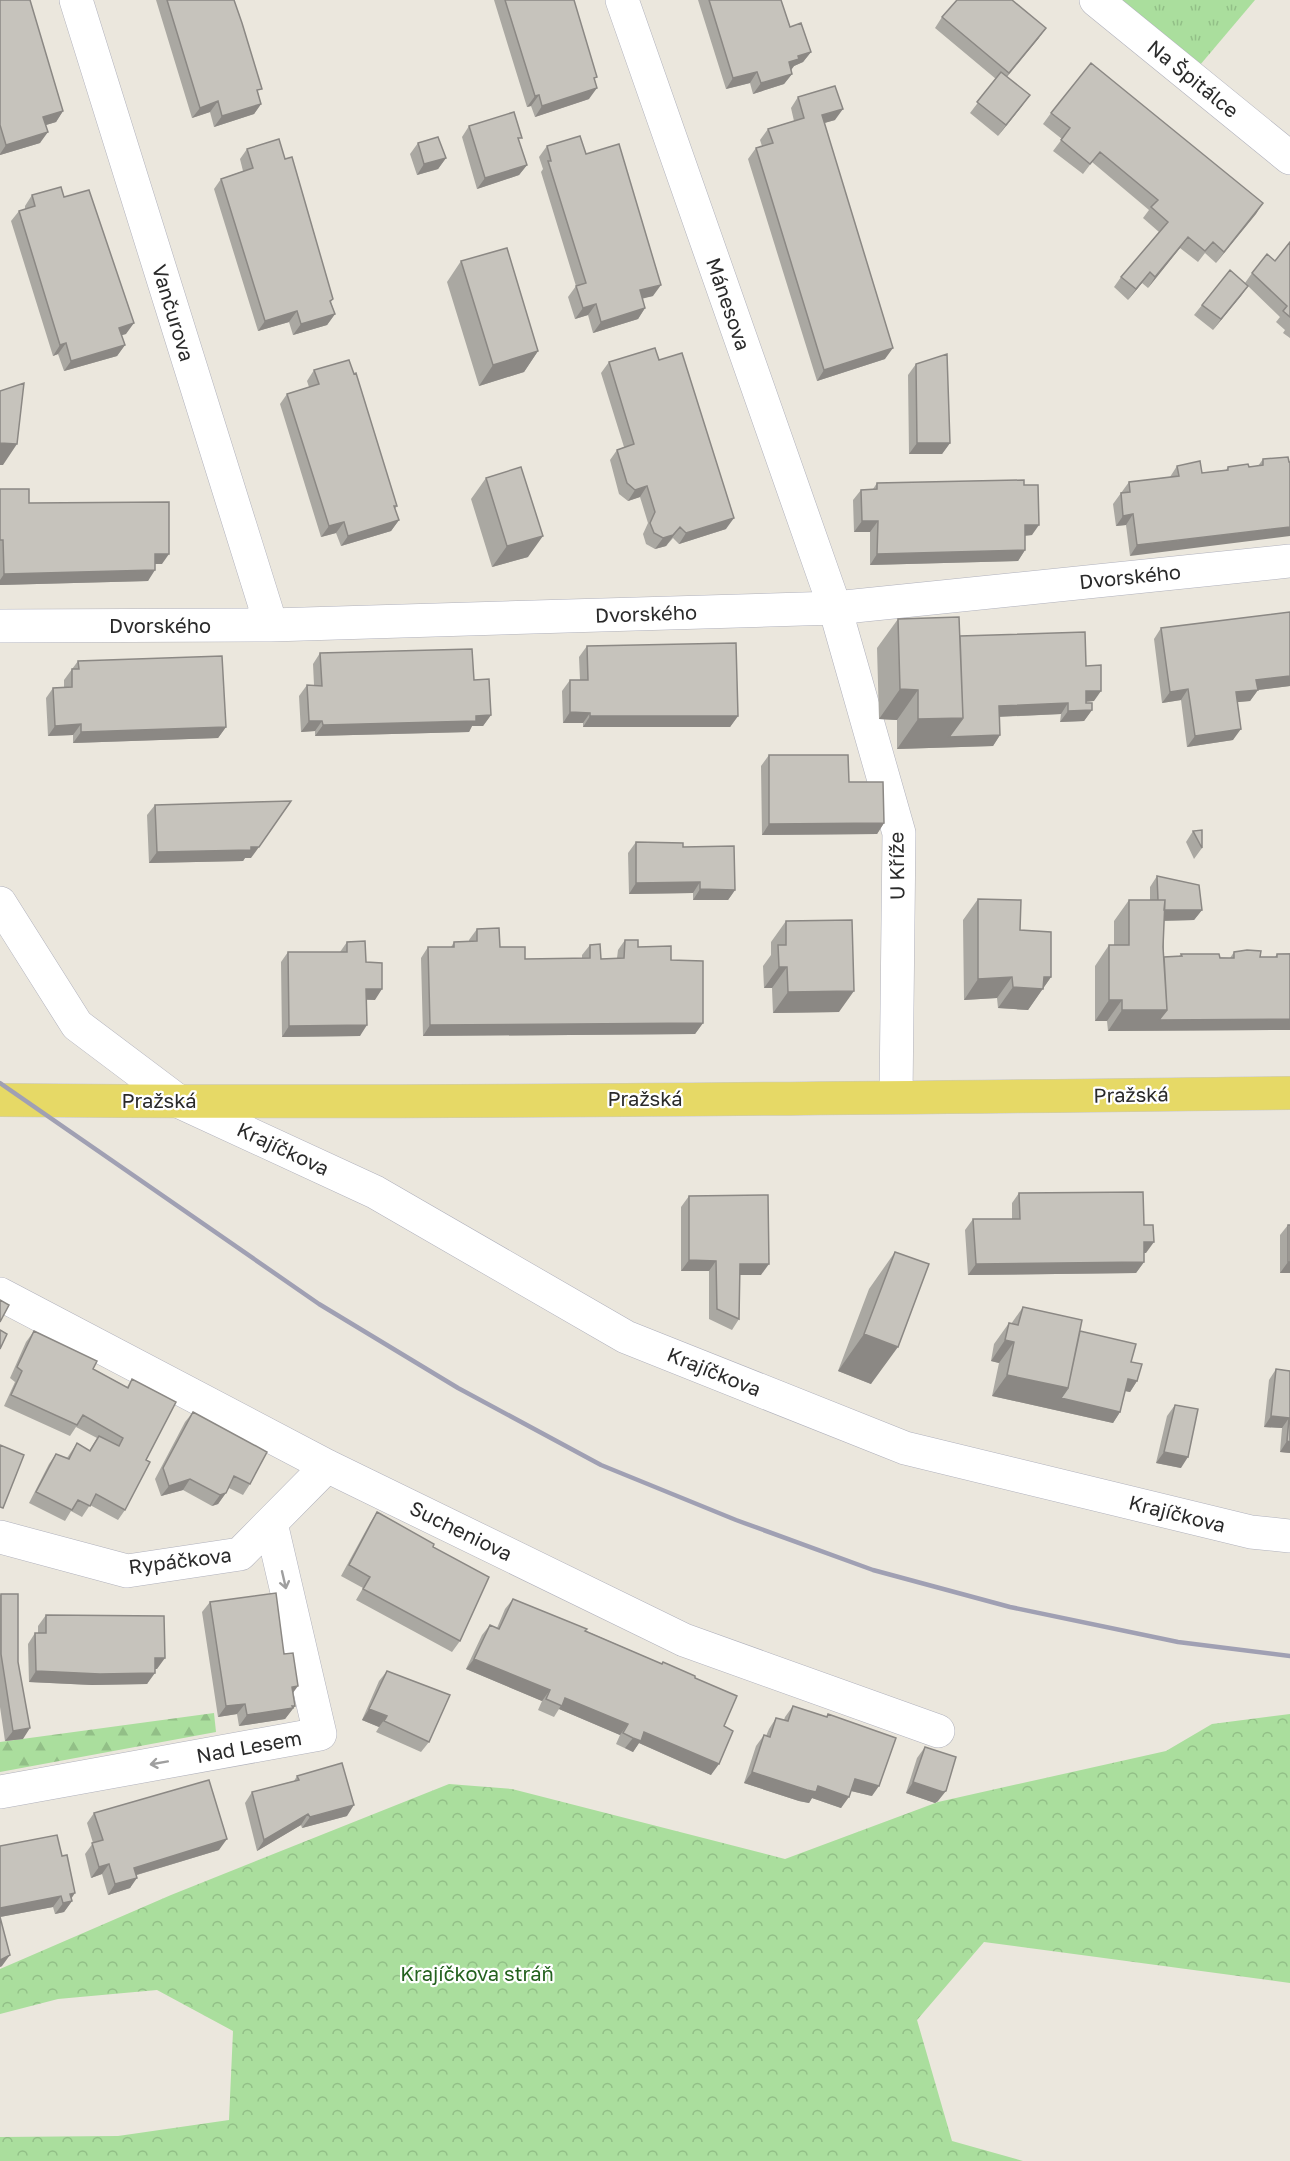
<svg xmlns="http://www.w3.org/2000/svg" width="1290" height="2161" font-family="'Golos Text',sans-serif">
  <style>
    .grass { fill: url(#grass-tufts) }
    .forest { fill: url(#forest-firs) }
    .park { fill: url(#park-crowns) }
    .lines { fill: none; stroke-linecap: round; stroke-linejoin: round }
    .minor-casing { stroke: #b0b1bc; stroke-width: 34 }
    .primary-casing { stroke: #c8c8c8; stroke-width: 34 }
    .minor { stroke: #fff; stroke-width: 33 }
    .primary { stroke: #e6d966; stroke-width: 33 }
    .rail { stroke: #a0a0b3; stroke-width: 4.5 }
    .wall { fill: #aaa8a2 }
    .shaded-wall { fill: #8b8884 }
    .building { fill: #c6c3bc; stroke: #8b8884; stroke-width: 1.5 }
    .oneway { stroke: #9f9f9f }
    .labels { text-anchor: middle; stroke-width: 4.5; stroke-linejoin: round; paint-order: stroke }
    .street-label { font-size: 20px; fill: #2a2a2a; stroke: #fff }
    .park-label { font-size: 20px; fill: #24621f; stroke: #fff }
  </style>
  <defs>
    <pattern id="grass-tufts" width="24" height="20" patternUnits="userSpaceOnUse" patternTransform="scale(1.5)"><rect width="24" height="20" fill="#aade9d"/><path d="M3 7l-1-3M5 7V3M7 7l1-3M15 17l-1-3M17 17v-4M19 17l1-3" fill="none" stroke="#92bf87"/></pattern>
    <pattern id="forest-firs" width="22" height="20" patternUnits="userSpaceOnUse" patternTransform="scale(1.5)"><rect width="22" height="20" fill="#aade9d"/><path d="M5 1l3.5 6h-7zM16 11l3.5 6h-7z" fill="#92bf87"/></pattern>
    <pattern id="park-crowns" width="20" height="18" patternUnits="userSpaceOnUse" patternTransform="scale(1.5)"><rect width="20" height="18" fill="#aade9d"/><path d="M2 6a3 3 0 1 1 6 0M12 15a3 3 0 1 1 6 0" fill="none" stroke="#92bf87"/></pattern>
  </defs>
  <rect width="100%" height="100%" fill="#ebe7dd"/>
  <path class="grass" d="M1119,0H1255L1200,65Z"/>
  <path class="forest" d="M214,1713L216,1732L0,1772V1742Z"/>
  <path class="park" d="M1290,1714V1983L984,1942L917,2020L952,2141L1023,2161H0V2137L118,2136L229,2120L233,2031L157,1990L58,1999L0,2014V1969L171,1895L449,1784L512,1789L785,1859L938,1802L1166,1751L1212,1724Z"/>
  <g class="lines">
    <defs>
      <path id="minor" d="M76,0L271,625
        M622,0L835,608L899,833L896,1097
        M1096,0L1290,158
        M0,626L271,625L835,608L1290,561
        M0,903L77,1025L178,1101L375,1192L626,1337L905,1448L1251,1532L1290,1536
        M0,1294L327,1466L684,1640L938,1731
        M0,1537L127,1571L240,1554L327,1466
        M0,1792L320,1734L271,1523"/>
      <path id="primary" d="M0,1100C430,1104 860,1098 1290,1093"/>
    </defs>
    <use href="#minor" class="minor-casing"/>
    <use href="#primary" class="primary-casing"/>
    <use href="#minor" class="minor"/>
    <use href="#primary" class="primary"/>
    <path class="rail" d="M0,1083L319,1304L458,1388L601,1465L736,1520L873,1570L1010,1607L1178,1642L1290,1656"/>
  </g>
  <path class="wall" d="M0,0L63,111L56,122L46,125L40,143L0,155Z
    M156,0H234L261,104L254,114L214,127L210,112L192,118Z
    M494,0H574L589,99L535,117L531,106L527,107Z
    M698,0H781L790,27L811,52L803,62L794,66L791,70L792,74L784,84L753,94L750,83L726,89Z
    M942,17L1046,28L1038,39L1007,77L1022,106L998,136L970,113L996,79L935,28Z
    M798,97L835,120L824,123L885,359L817,381L748,159L756,148L762,146L760,140L768,129L794,121L791,108Z
    M1051,113L1263,203L1216,263L1205,253L1198,262L1180,248L1148,288L1142,283L1128,300L1114,287L1121,277L1159,232L1143,218L1149,210L1092,162L1083,174L1053,151L1062,139L1043,124Z
    M469,126L519,141L527,165L519,175L477,189L462,137Z
    M418,143L446,158L438,169L417,175L410,154Z
    M547,146L586,154L653,296L642,298L645,308L638,319L593,333L588,315L575,319L568,297L576,286L541,172L543,169L539,157Z
    M247,149L285,159L333,299L331,302L335,314L327,325L293,335L289,322L258,331L214,189L221,179L243,171L240,159Z
    M32,195L64,197L126,334L121,335L125,345L117,356L64,371L58,354L53,356L11,221L19,211L25,209V206Z
    M1290,242V338L1283,333L1285,330L1276,322L1280,317L1248,286L1213,330L1194,315L1202,305L1245,283L1252,273L1275,261Z
    M461,261L538,351L524,372L479,386L447,282Z
    M659,360L726,529L679,544L673,538L666,546L655,549L646,544L643,534L648,523L640,497L628,501L619,494L610,460L617,450L624,447L601,373L609,362Z
    M916,364L950,443L942,454H909L908,375Z
    M314,370L397,506L395,509L399,520L391,531L341,546L336,533L321,537L280,404L287,394L309,387L307,381Z
    M1263,459L1289,462L1130,556L1126,525L1116,526L1113,504L1129,482L1170,477L1177,466L1202,473L1226,470L1228,467H1249L1258,466Z
    M486,478L528,557L492,567L471,499Z
    M877,483L1032,535L1025,536V550L1018,561L870,565V532H854L853,500L861,490L873,489Z
    M0,489L29,503L162,564H155L148,581L0,585Z
    M1290,612V686L1258,690L1250,701L1237,702L1233,740L1187,747L1181,700L1162,703L1154,639L1161,628Z
    M898,619L960,636L1086,666L1094,701L1086,702L1092,710L1084,721L1060,722L1061,714L1000,717V735L993,746L897,749V720L879,719L877,648Z
    M587,646L738,716L730,727H583V723H563L562,691L570,680H580L579,657Z
    M320,653L474,680L491,715L483,726H472L469,732L315,736V731L301,732L299,696L307,685H314L313,664Z
    M78,661L226,727L218,738L73,743V735L48,736L46,698L53,688L64,687V680Z
    M769,755L849,782L884,823L877,834L762,835L761,766Z
    M155,805L251,858H245L243,861L149,863L147,815Z
    M1193,831L1202,848L1194,859L1186,842Z
    M636,842L683,847L735,890L728,900H693V893L629,894L628,853Z
    M1157,876L1202,910L1194,920L1164,921V957L1179,956L1181,954L1230,958L1234,952L1260,957H1275L1277,954L1290,953V1030L1108,1031L1107,1021H1095V966L1109,945H1114V921L1129,900H1150V887Z
    M978,899L1020,930L1051,977L1028,1010L998,1008L997,998L964,1000L963,920Z
    M786,921L839,1012L773,1013L772,988H764L763,966L771,955V942Z
    M477,929L500,947L525,959L582,958V955L590,945L601,959L617,958L618,950L625,940L638,947L671,960L703,1023L695,1034L423,1036L421,958L428,947H451L454,942L469,941V940Z
    M347,942L366,962L375,1000H366L360,1036L282,1037L281,962L288,952H340Z
    M1019,1193L1144,1225L1146,1253H1144V1262L1136,1273L968,1275L965,1230L973,1219H1012V1203Z
    M689,1196L761,1275H740L739,1319L732,1330L709,1319V1271H681V1207Z
    M1288,1225H1290V1273H1280V1235Z
    M895,1252L871,1384L838,1371L869,1289Z
    M1023,1307L1080,1331L1131,1362L1137,1381L1130,1392L1125,1391L1120,1412L1113,1423L992,1396L999,1363L991,1361L994,1344L1009,1323L1011,1324Z
    M34,1331L93,1369L127,1387L132,1379L146,1460L125,1510L118,1520L90,1505L82,1517L71,1511L65,1521L29,1503L49,1464L56,1454L67,1458L77,1443L89,1451L97,1438L76,1427L70,1436L4,1406L15,1382L10,1378L26,1342Z
    M1276,1369L1290,1371V1453L1280,1452L1282,1428L1264,1427L1269,1380Z
    M1175,1405L1181,1468L1156,1463L1167,1416Z
    M193,1412L250,1484L243,1495L229,1488L218,1504L212,1506L183,1490L161,1496L155,1479L185,1422Z
    M377,1512L460,1641L452,1652L356,1600L363,1588L341,1576L370,1523Z
    M1,1594L18,1662L23,1739L5,1741L0,1707V1595Z
    M513,1599L662,1664L663,1662L695,1678L724,1726L711,1775L639,1743L633,1752L616,1744L620,1735L559,1709L554,1717L538,1710L542,1701L466,1669L482,1635L490,1625L497,1628L505,1609Z
    M210,1602L284,1654L295,1706L285,1719L239,1726L237,1714L218,1717L202,1612Z
    M46,1615L157,1669H155L147,1684L92,1685L29,1682L28,1644L35,1633H38V1626Z
    M387,1671L429,1742L421,1752L376,1732L379,1727L362,1720L379,1681Z
    M793,1706L826,1717L828,1714L872,1796L851,1791L841,1808L812,1798L809,1803L799,1801L744,1783L756,1746L764,1735L766,1736L769,1729L776,1718L784,1720L785,1717Z
    M925,1747L938,1801L935,1803L906,1793L917,1758Z
    M297,1776L347,1816L302,1828L301,1825L257,1851L245,1803L252,1792L294,1781Z
    M94,1813L219,1850L137,1875L130,1888L108,1895L102,1874L91,1878L85,1854L93,1843L87,1823Z
    M0,1846L71,1898L72,1901L64,1912L55,1914L53,1907L0,1917L2,1966L0,1967Z"/>
  <path class="shaded-wall" d="M1046,28L1038,39L1001,83L1009,73Z
    M811,52L803,62L794,66L791,70L781,73L789,62L798,56Z
    M757,72L750,83L726,89L733,78Z
    M792,74L784,84L753,94L761,83Z
    M597,88L589,99L535,117L542,106Z
    M539,95L531,106L527,107L535,96Z
    M1030,95L1022,106L998,136L1006,125Z
    M218,101L210,112L192,118L200,108Z
    M261,104L254,114L214,127L222,116Z
    M843,109L835,120L814,126L822,115Z
    M63,111L56,122L36,128L43,117Z
    M48,132L40,143L0,155V154L6,145Z
    M446,158L438,169L417,175L424,164Z
    M527,165L519,175L477,189L485,178Z
    M1263,203L1256,214L1216,263L1224,252Z
    M1188,237L1180,248L1148,288L1155,277Z
    M1150,272L1142,283L1128,300L1136,289Z
    M661,285L653,296L633,301L640,290Z
    M1248,286L1241,296L1213,330L1221,319Z
    M596,304L588,315L575,319L583,308Z
    M645,308L638,319L593,333L601,322Z
    M297,311L289,322L258,331L265,321Z
    M335,314L327,325L293,335L301,324Z
    M134,323L126,334L111,338L119,328Z
    M66,343L58,354L53,356L60,345Z
    M125,345L117,356L64,371L71,361Z
    M893,348L885,359L817,381L824,370Z
    M538,351L524,372L479,386L493,365Z
    M0,443L17,444L3,465H0Z
    M917,443H950L942,454H909Z
    M647,486L640,497L628,501L635,490Z
    M1133,514L1126,525L1116,526L1123,516Z
    M734,518L726,529L679,544L686,533Z
    M399,520L391,531L341,546L348,536Z
    M862,521H878L870,532H854Z
    M344,522L336,533L321,537L329,526Z
    M1025,525H1039L1032,535L1018,536Z
    M680,527L666,546L655,549L663,538Z
    M1290,527V536L1130,556L1137,545Z
    M543,536L528,557L492,567L507,546Z
    M1025,550L1018,561L870,565L877,554Z
    M155,554H169L162,564H148Z
    M155,570L148,581L0,585V580L4,574Z
    M1290,676V686L1249,691L1256,680Z
    M900,689L918,690L897,720L879,719Z
    M1188,689L1181,700L1162,703L1170,692Z
    M1258,690L1250,701L1228,703L1236,692Z
    M1086,691H1101L1094,701L1078,702Z
    M1068,703L1061,714L992,717L999,706Z
    M1092,710L1084,721L1060,722L1068,711Z
    M570,712L590,713L583,723H563Z
    M491,715L483,726H472L469,732L315,736L323,725Z
    M590,716H738L730,727H583Z
    M963,718L1000,735L993,746L897,749L918,719Z
    M309,721H322L315,731L301,732Z
    M81,724L73,735L48,736L55,726Z
    M226,727L218,738L73,743L81,732Z
    M1241,729L1233,740L1187,747L1195,736Z
    M884,823L877,834L762,835L769,824Z
    M251,847H259L251,858H245L243,861L149,863L157,852Z
    M700,882L693,893L629,894L636,883Z
    M700,889L735,890L728,900H693Z
    M1158,910H1202L1194,920L1150,921Z
    M779,967H787L772,988H764Z
    M1012,977L997,998L964,1000L978,979Z
    M1044,977H1051L1028,1010L998,1008L1013,987Z
    M366,989H382L375,1000L359,999Z
    M854,991L839,1012L773,1013L788,992Z
    M1109,1000H1122L1107,1021H1095Z
    M1122,1010H1167L1290,1019V1030L1108,1031Z
    M703,1023L695,1034L423,1036L430,1025Z
    M367,1025L360,1036L282,1037L289,1026Z
    M1144,1242H1154L1146,1253H1137Z
    M689,1260L716,1261L709,1271H681Z
    M1144,1262L1136,1273L968,1275L976,1264Z
    M1288,1262H1290V1273H1280Z
    M740,1264H769L761,1275H733Z
    M864,1334L898,1347L871,1384L838,1371Z
    M1005,1340L1014,1342L999,1363L991,1361Z
    M1007,1375L1068,1388L1120,1412L1113,1423L992,1396Z
    M1128,1379L1137,1381L1130,1392L1120,1390Z
    M1271,1416L1289,1418L1282,1428L1264,1427Z
    M1287,1441L1290,1442V1453L1280,1452Z
    M1164,1452L1188,1457L1181,1468L1156,1463Z
    M190,1479L183,1490L161,1496L169,1486Z
    M226,1493L218,1504L212,1506L220,1495Z
    M155,1658H165L157,1669H147Z
    M474,1659L550,1690L542,1701L466,1669Z
    M36,1671L155,1673L147,1684L92,1685L29,1682Z
    M298,1686L290,1697L292,1687Z
    M565,1698L628,1724L620,1735L559,1709Z
    M245,1704L237,1714L218,1717L226,1706Z
    M295,1706L285,1719L239,1726L247,1715Z
    M369,1709L387,1716L379,1727L362,1720Z
    M30,1728L23,1739L5,1741L13,1731Z
    M644,1732L719,1764L711,1775L639,1743L633,1752L625,1748L633,1738Z
    M752,1772L818,1786L849,1797L841,1808L812,1798L809,1803L799,1801L744,1783Z
    M855,1779L879,1786L872,1796L847,1790Z
    M913,1782L946,1791L938,1801L935,1803L906,1793Z
    M354,1805L347,1816L302,1828L310,1817Z
    M308,1814L301,1825L257,1851L264,1840Z
    M227,1839L219,1850L126,1878L134,1868Z
    M109,1864L102,1874L91,1878L99,1867Z
    M137,1878L130,1888L108,1895L115,1884Z
    M75,1893L69,1902L72,1901L64,1912L55,1914L70,1894Z
    M61,1896L53,1907L0,1917V1908Z
    M10,1955L2,1966L0,1967V1960Z"/>
  <path class="building" d="M0,0H30L63,111L43,117L48,132L6,145L0,125Z
    M167,0H234L242,23L262,89L257,90L261,104L222,116L218,101L200,108Z
    M505,0H574L597,77L594,78L597,88L542,106L539,95L535,96Z
    M709,0H781L790,27L801,23L811,52L798,56L799,59L789,62L792,74L761,83L757,72L733,78Z
    M957,0H1012L1046,28L1009,73L942,17Z
    M1091,63L1263,203L1224,252L1213,242L1205,251L1188,237L1155,277L1150,272L1136,289L1121,277L1168,222L1151,207L1158,200L1100,152L1090,164L1061,140L1070,128L1051,113Z
    M1001,72L1030,95L1006,125L977,102Z
    M835,86L843,109L822,115L893,348L824,370L756,148L773,143L768,129L804,118L798,97Z
    M514,112L522,138H518L527,165L485,178L469,126Z
    M580,136L586,154L619,144L661,285L640,290L645,308L601,322L596,304L583,308L576,286L586,283L548,161H551L547,146Z
    M438,137L446,158L424,164L418,143Z
    M279,139L285,159L292,157L333,299L330,301L335,314L301,324L297,311L265,321L221,179L253,168L247,149Z
    M61,187L64,197L89,190L134,323L119,328L125,345L71,361L66,343L60,345L19,211L35,206L32,195Z
    M1290,242V317L1283,311L1287,306L1252,273L1267,254L1275,261Z
    M507,248L538,351L493,365L461,261Z
    M1230,270L1248,286L1221,319L1202,305Z
    M655,348L659,360L682,353L734,518L686,533L680,527L673,535L663,538L654,533L650,523L655,512L647,486L635,490L627,483L617,450L634,444L609,362Z
    M947,354L950,443H917L916,364Z
    M349,360L354,374L356,373L397,506H394L399,520L348,536L344,522L329,526L287,394L319,384L314,370Z
    M24,383L17,444L0,443V391Z
    M1288,457L1289,462H1290V527L1137,545L1133,514L1123,516L1121,493L1130,492L1129,482L1179,476L1177,466L1200,461L1202,473L1228,470V467L1248,464L1249,467L1263,465V459Z
    M521,467L543,536L507,546L486,478Z
    M1024,480V485H1038L1039,525H1025V550L877,554L878,521H862L861,490L877,489V483Z
    M0,489H29V503L169,502V554H155V570L4,574L3,540H0Z
    M1290,612V676L1256,680L1258,690L1236,692L1241,729L1195,736L1188,689L1170,692L1161,628Z
    M959,617L963,718L918,719V690L900,689L898,619Z
    M1085,632L1086,666L1101,665V691H1086V703H1092V710L1068,711V703L999,706L1000,735L949,737L963,718L960,636Z
    M736,643L738,716H590V713L570,712V680H588L587,646Z
    M472,649L474,680L489,679L491,715L476,716V721L323,725L322,721H309L307,685L322,686L320,653Z
    M222,656L226,727L81,732V724L55,726L53,688L72,687V669H79L78,661Z
    M769,755H848L849,782H883L884,823L769,824Z
    M291,801L259,847H251V850L157,852L155,805Z
    M1202,830V848L1193,831Z
    M636,842L683,843V847L734,846L735,890L700,889V882L636,883Z
    M1157,876L1199,885L1202,910H1164L1165,900H1158Z
    M978,899L1021,900L1020,930L1051,932V977H1044L1043,989L1013,987L1012,977L978,979Z
    M1129,900H1165L1163,947L1167,1010H1122V1000H1109V945H1129Z
    M852,920L854,991L788,992L787,967H779L778,945H786V921Z
    M499,928L500,947H525V959L590,958V945L600,944L601,959L624,958L625,940H638V947L671,946V960L703,961V1023L430,1025L428,947H454V942L477,941V929Z
    M365,941L366,962L382,963V989H366L367,1025L289,1026L288,952H347V942Z
    M1247,950L1261,951L1260,957H1277V954H1290V1019L1159,1020L1167,1010L1164,957L1182,956L1181,954H1219L1220,958H1234V952Z
    M1143,1192L1144,1225H1153L1154,1242H1144V1262L976,1264L973,1219H1020L1019,1193Z
    M768,1195L769,1264H740L739,1319L717,1309L716,1261L689,1260V1196Z
    M1288,1225H1290V1262H1288Z
    M895,1252L929,1264L898,1347L864,1334Z
    M0,1300L9,1305L0,1322Z
    M1023,1307L1082,1320L1068,1388L1007,1375L1014,1342L1005,1340L1009,1323L1018,1325Z
    M0,1330L7,1334L0,1349Z
    M34,1331L97,1361L93,1369L128,1388L132,1379L176,1402L146,1460L150,1462L125,1510L96,1494L90,1506L78,1500L72,1510L36,1492L56,1454L69,1459L77,1443L90,1451L99,1436L119,1446L123,1438L83,1415L77,1425L11,1395L22,1371L17,1367Z
    M1080,1331L1136,1344L1131,1362L1142,1364L1137,1381L1128,1379L1120,1412L1061,1398L1068,1388Z
    M1276,1369L1290,1371V1442L1287,1441L1289,1418L1271,1416Z
    M1175,1405L1198,1409L1188,1457L1164,1452Z
    M193,1412L267,1452L250,1484L234,1476L226,1493L220,1495L190,1479L169,1486L163,1468Z
    M0,1445L24,1455L3,1508L0,1507Z
    M377,1512L434,1544L433,1547L489,1577L460,1641L363,1589L370,1577L349,1565Z
    M276,1593L284,1654L293,1653L298,1686L292,1687L295,1706H292L293,1708L247,1715L245,1704L226,1706L210,1602Z
    M1,1594H18V1662L30,1728L13,1731L1,1654Z
    M513,1599L587,1629L585,1631L662,1664L663,1662L695,1676V1678L737,1696L724,1726L733,1731L719,1764L644,1732L641,1741L633,1738L623,1733L628,1724L565,1698L562,1706L546,1699L550,1690L474,1659L490,1625L499,1629Z
    M46,1615L164,1616L165,1658H155V1673L100,1674L36,1671L35,1633H46Z
    M387,1671L450,1695L429,1742L384,1721L387,1716L369,1709Z
    M793,1706L827,1717L828,1714L896,1738L879,1786L855,1779L849,1797L818,1786L816,1792L807,1790L752,1772L764,1735L770,1737L776,1718L788,1721Z
    M925,1747L956,1757L946,1791L943,1792L913,1782Z
    M342,1763L354,1805L310,1817L308,1814L264,1840L252,1792L299,1780L297,1776Z
    M209,1780L227,1839L134,1868L137,1878L115,1884L109,1864L99,1867L92,1843L103,1840L94,1813Z
    M57,1835L62,1856L67,1855L75,1893L70,1894L72,1901L63,1903L61,1896L0,1908V1846Z
    M0,1917L10,1955L0,1960Z"/>
  <defs><path id="oneway-shaft" d="M-6 0H5M1.5-3L5.5 0L1.5 3" fill="none" stroke-width="1.6" stroke-linecap="round" stroke-linejoin="round" transform="scale(1.5)"/></defs>
  <g class="oneway">
    <use href="#oneway-shaft" transform="translate(284 1580) rotate(77)"/>
    <use href="#oneway-shaft" transform="translate(159 1763) rotate(170)"/>
  </g>
  <g class="labels">
    <g class="street-label">
      <text transform="translate(1193 79) rotate(39)" y="7">Na Špitálce</text>
      <text transform="translate(728 304) rotate(71)" y="7">Mánesova</text>
      <text transform="translate(173 313) rotate(73)" y="7">Vančurova</text>
      <text transform="translate(1130 577) rotate(-6)" y="7">Dvorského</text>
      <text transform="translate(646 614) rotate(-2)" y="7">Dvorského</text>
      <text x="160" y="633">Dvorského</text>
      <text transform="translate(897 866) rotate(-91)" y="7">U Kříže</text>
      <text transform="translate(1131 1095) rotate(-1)" y="7">Pražská</text>
      <text x="645" y="1106">Pražská</text>
      <text x="159" y="1108">Pražská</text>
      <text transform="translate(283 1149) rotate(25)" y="7">Krajíčkova</text>
      <text transform="translate(714 1372) rotate(22)" y="7">Krajíčkova</text>
      <text transform="translate(1177 1514) rotate(14)" y="7">Krajíčkova</text>
      <text transform="translate(461 1531) rotate(26)" y="7">Sucheniova</text>
      <text transform="translate(180 1561) rotate(-7)" y="7">Rypáčkova</text>
      <text transform="translate(249 1747) rotate(-10)" y="7">Nad Lesem</text>
    </g>
    <g class="park-label">
      <text x="477" y="1981">Krajíčkova stráň</text>
    </g>
  </g>
</svg>
